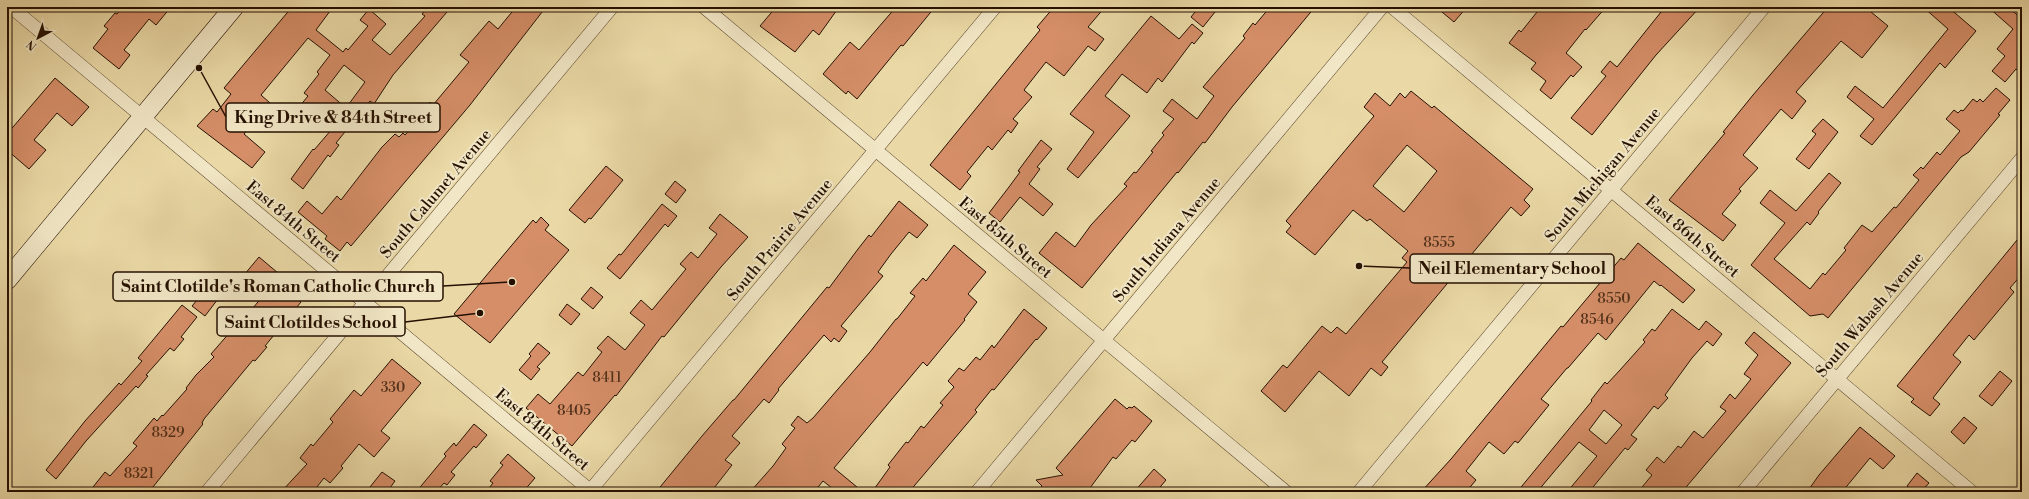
<svg xmlns="http://www.w3.org/2000/svg" width="2029" height="499" font-family="'Libre Bodoni',serif">
  <style>
    .building { fill: #d58e68; stroke: #251000; fill-rule: evenodd }
    .lines { fill: none; stroke-linecap: round; stroke-linejoin: round }
    .street-casing { stroke: #56422a; stroke-width: 14 }
    .secondary-casing { stroke: #251000; stroke-width: 20 }
    .street { stroke: #f1e6c5; stroke-width: 13 }
    .secondary { stroke: #f1e6c5; stroke-width: 19 }
    .labels { text-anchor: middle; stroke-width: 4; stroke-linejoin: round; paint-order: stroke }
    .number-label { font-size: 14px; fill: #51301a }
    .street-label { font-size: 16px; fill: #251000; stroke: #f1e6c5 }
    .leader { fill: none; stroke: #251000; stroke-width: 1.5 }
    .callout-dot { fill: #251000; stroke: #f1e6c5; stroke-width: 1.5 }
    .callout { fill: #f1e6c5; stroke: #251000; stroke-width: 1.5 }
    .callout-label { font-size: 17px; text-anchor: middle; font-weight: bold; fill: #251000 }
  </style>
  <rect width="100%" height="100%" fill="#ead9a6"/>
  <filter id="stains"><feTurbulence type="fractalNoise" baseFrequency=".005" numOctaves="4"/><feColorMatrix values="0 0 0 0 .2 0 0 0 0 .09 0 0 0 0 .02 0 0 0 .5 -.17"/></filter>
  <radialGradient id="worn" r=".72"><stop offset=".6" stop-color="#630" stop-opacity="0"/><stop offset="1" stop-color="#630" stop-opacity=".3"/></radialGradient>
  <path class="building" d="M123,7H171L156,25L149,19L124,50L130,55L119,69L93,48L108,29L104,26L115,13L117,14Z
    M292,7H333L316,30L343,52L346,48L348,50L368,26L360,20L369,9L386,24L372,40L390,55L425,16L422,14L428,7H441L447,12L393,75L374,104L370,101L336,143L339,145L330,157L328,155L303,189L291,179L313,149L314,150L332,129L315,115L308,123L295,112L308,96L304,93L319,74L317,72L330,55L308,38L261,95L270,103L244,134L265,152L252,168L197,126L213,109L217,112L231,94L224,88ZM344,65L365,82L346,108L325,90Z
    M516,7H546L470,105L351,246L347,242L340,251L325,239L327,236L298,212L307,201L322,214L337,196L341,200L382,147L395,134L399,137L403,133L405,135L422,116L420,114L430,102L433,105L469,62L460,55L489,21L498,29Z
    M776,7H839L819,35L813,30L795,52L760,26Z
    M896,7H935L903,46L901,45L857,99L848,91L846,94L823,74L850,42L859,50Z
    M1054,7H1105L1088,27L1104,39L1095,51L1088,46L1064,76L1046,62L1024,90L1032,97L1013,119L1018,123L1011,133L1008,130L992,150L988,146L967,172L971,176L960,190L930,165L1040,30L1037,27Z
    M1199,7H1219L1203,27L1191,17Z
    M1270,7H1315L1232,107L1205,143L1203,142L1178,173L1177,172L1082,288L1039,253L1056,232L1075,247L1091,225L1127,186L1124,184L1134,172L1136,173L1153,152L1151,151L1164,135L1162,133L1174,119L1163,111L1172,99L1197,119L1214,96L1203,87L1245,38L1243,36L1253,23L1255,25Z
    M1436,7H1467L1454,22Z
    M1541,7H1606L1586,30L1585,29L1566,53L1582,67L1573,77L1571,75L1551,99L1540,90L1546,81L1531,69L1536,63L1509,43L1519,30L1521,32Z
    M1665,7H1700L1656,55L1592,135L1571,118L1606,76L1601,72L1610,61L1617,67Z
    M1828,7H1865L1888,26L1862,58L1841,41L1796,92L1806,101L1792,119L1781,109L1743,155L1758,168L1739,189L1741,191L1722,214L1736,225L1723,241L1669,200L1725,133L1723,132L1753,95Z
    M1923,7H1948L1976,31L1945,68L1940,63L1872,145L1860,136L1874,119L1847,97L1855,86L1883,108L1948,29Z
    M1988,7H2008L2022,19V74L2016,69L2005,82L1992,71L2005,56L1997,49L2013,29Z
    M1151,16L1179,39L1192,24L1203,33L1194,44L1192,42L1162,82L1158,78L1147,93L1122,74L1105,96L1130,116L1078,178L1067,169L1094,132L1070,114Z
    M55,78L89,107L72,126L57,113L34,140L46,150L29,169L7,150V134Z
    M1996,88L2010,100L1998,114L2000,115L1969,152L1961,157L1828,318L1823,314L1810,316L1751,265L1785,223L1760,203L1770,190L1796,211L1829,173L1841,183L1818,212L1819,213L1810,225L1807,222L1774,259L1810,289L1823,273L1825,275L1846,250L1844,248L1862,225L1872,232L1894,207L1896,208L1919,180L1913,175L1921,167L1923,169L1937,152L1940,155L1960,131L1946,119L1954,110L1958,113L1961,110L1963,111L1973,99L1977,102L1980,99L1983,102Z
    M1411,91L1432,108L1434,106L1533,189L1524,200L1530,206L1521,216L1511,207L1382,362L1388,367L1381,376L1371,368L1349,396L1319,371L1285,412L1261,391L1283,365L1287,368L1322,326L1331,333L1337,327L1346,334L1407,262L1402,258L1408,251L1370,219L1367,221L1353,210L1315,255L1286,232L1291,226L1286,221L1374,116L1364,107L1375,93L1390,106L1400,93L1405,98ZM1407,145L1437,171L1404,212L1373,186Z
    M1823,119L1838,132L1809,169L1796,159L1816,134L1812,131Z
    M1041,140L1052,149L1037,167L1040,169L1029,184L1053,204L1043,216L1020,197L1000,222L989,213L1009,187L1020,172L1018,171Z
    M606,166L623,180L591,219L589,218L585,223L569,210Z
    M675,181L686,190L676,203L665,194Z
    M899,201L928,225L917,238L909,232L891,254L878,272L883,276L841,326L847,331L839,342L834,338L831,342L824,335L778,389L779,390L769,403L764,399L732,436L740,443L725,460L732,465L711,492H656L702,436L733,400H734L827,287L829,288L858,249L869,235L871,237Z
    M662,204L677,216L668,227L665,224L620,279L607,268L619,254L621,255Z
    M720,214L748,237L721,267L664,337L662,336L616,396L615,395L572,446L526,408L538,394L550,404L578,372L583,376L602,352L597,348L608,336L625,350L645,325L630,313L641,300L652,310L686,269L680,264L691,252L698,258L717,234L709,228Z
    M541,217L549,225L545,230L569,250L490,343L454,314L533,220L536,223Z
    M2022,234V274L2010,288L2014,292L1974,340L1969,335L1953,355L1961,362L1933,398L1940,404L1930,416L1911,402L1914,399L1897,386Z
    M1638,243L1695,290L1683,303L1661,285L1660,286L1654,281L1606,340L1598,333L1568,368H1567L1541,399L1549,405L1518,443L1515,441L1504,454L1489,442L1466,471L1476,480L1466,492H1421L1451,459L1561,326L1563,327L1621,258L1624,260Z
    M954,245L986,272L968,294L977,302L964,319L965,320L927,366L923,362L834,468L863,492H837L823,481L814,492H750L773,466L786,448L782,444L795,428L791,425L798,416L807,423L813,418L870,352L896,319H897L915,296L910,293L923,278L926,281Z
    M259,257L297,289L292,295L301,302L265,346L267,347L255,361L253,360L204,419L202,423L203,424L149,492H89L105,472L110,476L137,446L133,443L154,418L157,421L162,415L163,416L187,389L186,388L196,375L214,357L211,354L238,323L239,325L262,297L259,294L262,290L244,275Z
    M219,274L233,286L224,297L221,295L205,316L192,306Z
    M591,287L603,297L593,309L581,299Z
    M567,304L580,314L571,325L559,315Z
    M182,305L197,317L181,337L184,339L174,351L170,348L146,375L148,376L138,388L136,386L86,441L56,479L46,470L85,421L119,383L121,385L142,361L138,358Z
    M1024,309L1047,328L1037,340L1036,339L994,390L992,389L975,410L977,412L909,492H872L890,467L888,465L906,442L908,443L921,426L924,428L943,405L940,403L954,387L948,381L959,368L964,371L976,357L980,360L992,345L994,348Z
    M1672,309L1699,330L1706,321L1722,334L1713,346L1707,341L1692,358L1665,395L1668,398L1658,409L1654,406L1631,435L1637,439L1628,450L1625,448L1589,492H1567L1597,456L1579,442L1537,492H1517L1592,401L1591,400L1605,382L1607,384L1620,370L1645,342L1643,340L1652,329L1655,331ZM1604,410L1622,425L1606,444L1589,430Z
    M1754,332L1791,363L1682,492H1638L1652,475L1646,470L1657,457L1664,463L1678,446L1681,448L1694,431L1703,438L1726,411L1720,407L1730,394L1735,399L1751,379L1744,374L1758,355L1745,343Z
    M538,343L550,353L537,367L540,369L531,380L519,370L531,356L529,354Z
    M392,359L421,383L381,431L390,438L374,457L359,444L341,466L343,468L330,483L324,478L313,492H281L307,464L300,458L311,444L313,446L333,422L330,419L354,390L361,396Z
    M2000,371L2012,381L1992,406L1979,396Z
    M1115,399L1127,409L1129,407L1132,408L1134,406L1152,421L1135,442L1132,440L1116,459L1113,457L1087,492H1037L1042,486L1036,480L1063,475L1056,468Z
    M1964,417L1977,428L1964,444L1951,432Z
    M474,424L487,435L476,448L474,446L451,472L455,475L447,485L444,483L436,492H416L446,456L444,454L454,443L456,446Z
    M1860,427L1895,456L1883,469L1870,458L1842,492H1807L1819,475Z
    M508,454L535,478L523,492H486L493,483L490,481L503,465L500,463Z
    M1154,469L1166,480L1156,492H1134Z
    M382,472L395,481L387,492H366Z
    M1917,473L1929,483L1921,492H1915L1907,486Z"/>
  <g class="lines">
    <defs>
      <path id="street" d="M11,7L592,492
        M704,7L1286,492
        M1392,7L1972,492
        M207,492L612,7
        M589,492L995,7
        M977,492L1382,7
        M1359,492L1764,7
        M1743,492L2022,158"/>
      <path id="secondary" d="M7,280L234,7"/>
    </defs>
    <use href="#street" class="street-casing"/>
    <use href="#secondary" class="secondary-casing"/>
    <use href="#street" class="street"/>
    <use href="#secondary" class="secondary"/>
  </g>
  <g class="labels">
    <g class="number-label">
      <text x="1439" y="247">8555</text>
      <text x="1614" y="303">8550</text>
      <text x="1597" y="324">8546</text>
      <text x="607" y="382">8411</text>
      <text x="393" y="392">330</text>
      <text x="574" y="415">8405</text>
      <text x="168" y="437">8329</text>
      <text x="139" y="478">8321</text>
    </g>
    <g class="street-label">
      <text transform="translate(1602 174) rotate(-50)" y="6">South Michigan Avenue</text>
      <text transform="translate(435 193) rotate(-50)" y="6">South Calumet Avenue</text>
      <text transform="translate(294 221) rotate(40)" y="6">East 84th Street</text>
      <text transform="translate(1693 236) rotate(40)" y="6">East 86th Street</text>
      <text transform="translate(1006 237) rotate(40)" y="6">East 85th Street</text>
      <text transform="translate(779 239) rotate(-50)" y="6">South Prairie Avenue</text>
      <text transform="translate(1166 239) rotate(-50)" y="6">South Indiana Avenue</text>
      <text transform="translate(1869 314) rotate(-50)" y="6">South Wabash Avenue</text>
      <text transform="translate(543 429) rotate(40)" y="6">East 84th Street</text>
    </g>
  </g>
  <path class="leader" d="M199 68L226 117M1359 266L1410 268M512 282L443 286M480 313L405 322"/>
  <g class="callout-dot">
    <circle cx="199" cy="68" r="4"/>
    <circle cx="1359" cy="266" r="4"/>
    <circle cx="512" cy="282" r="4"/>
    <circle cx="480" cy="313" r="4"/>
  </g>
  <g class="callout">
    <rect x="226" y="103" width="214" height="29" rx="4"/>
    <rect x="1410" y="254" width="204" height="29" rx="4"/>
    <rect x="113" y="272" width="330" height="29" rx="4"/>
    <rect x="217" y="307" width="188" height="29" rx="4"/>
  </g>
  <g class="callout-label">
    <text x="333" y="123">King Drive &amp; 84th Street</text>
    <text x="1512" y="274">Neil Elementary School</text>
    <text x="278" y="292">Saint Clotilde's Roman Catholic Church</text>
    <text x="311" y="328">Saint Clotildes School</text>
  </g>
  <rect width="2029" height="499" fill="none" stroke="#ead9a6" stroke-width="24"/>
  <rect x="8" y="8" width="2013" height="483" fill="none" stroke="#251000" stroke-width="2"/>
  <rect x="12" y="12" width="2005" height="475" fill="none" stroke="#251000"/>
  <g transform="translate(38 38) rotate(221)" stroke="#f1e6c5" stroke-width="3" paint-order="stroke">
  <path d="M0-3L7 15L0 10L-7 15Z" fill="#251000"/>
  <text y="-6" font-size="11" font-weight="bold" text-anchor="middle" fill="#251000">N</text>
  </g>
  <rect width="100%" height="100%" filter="url(#stains)"/>
  <rect width="100%" height="100%" fill="url(#worn)"/>
</svg>
